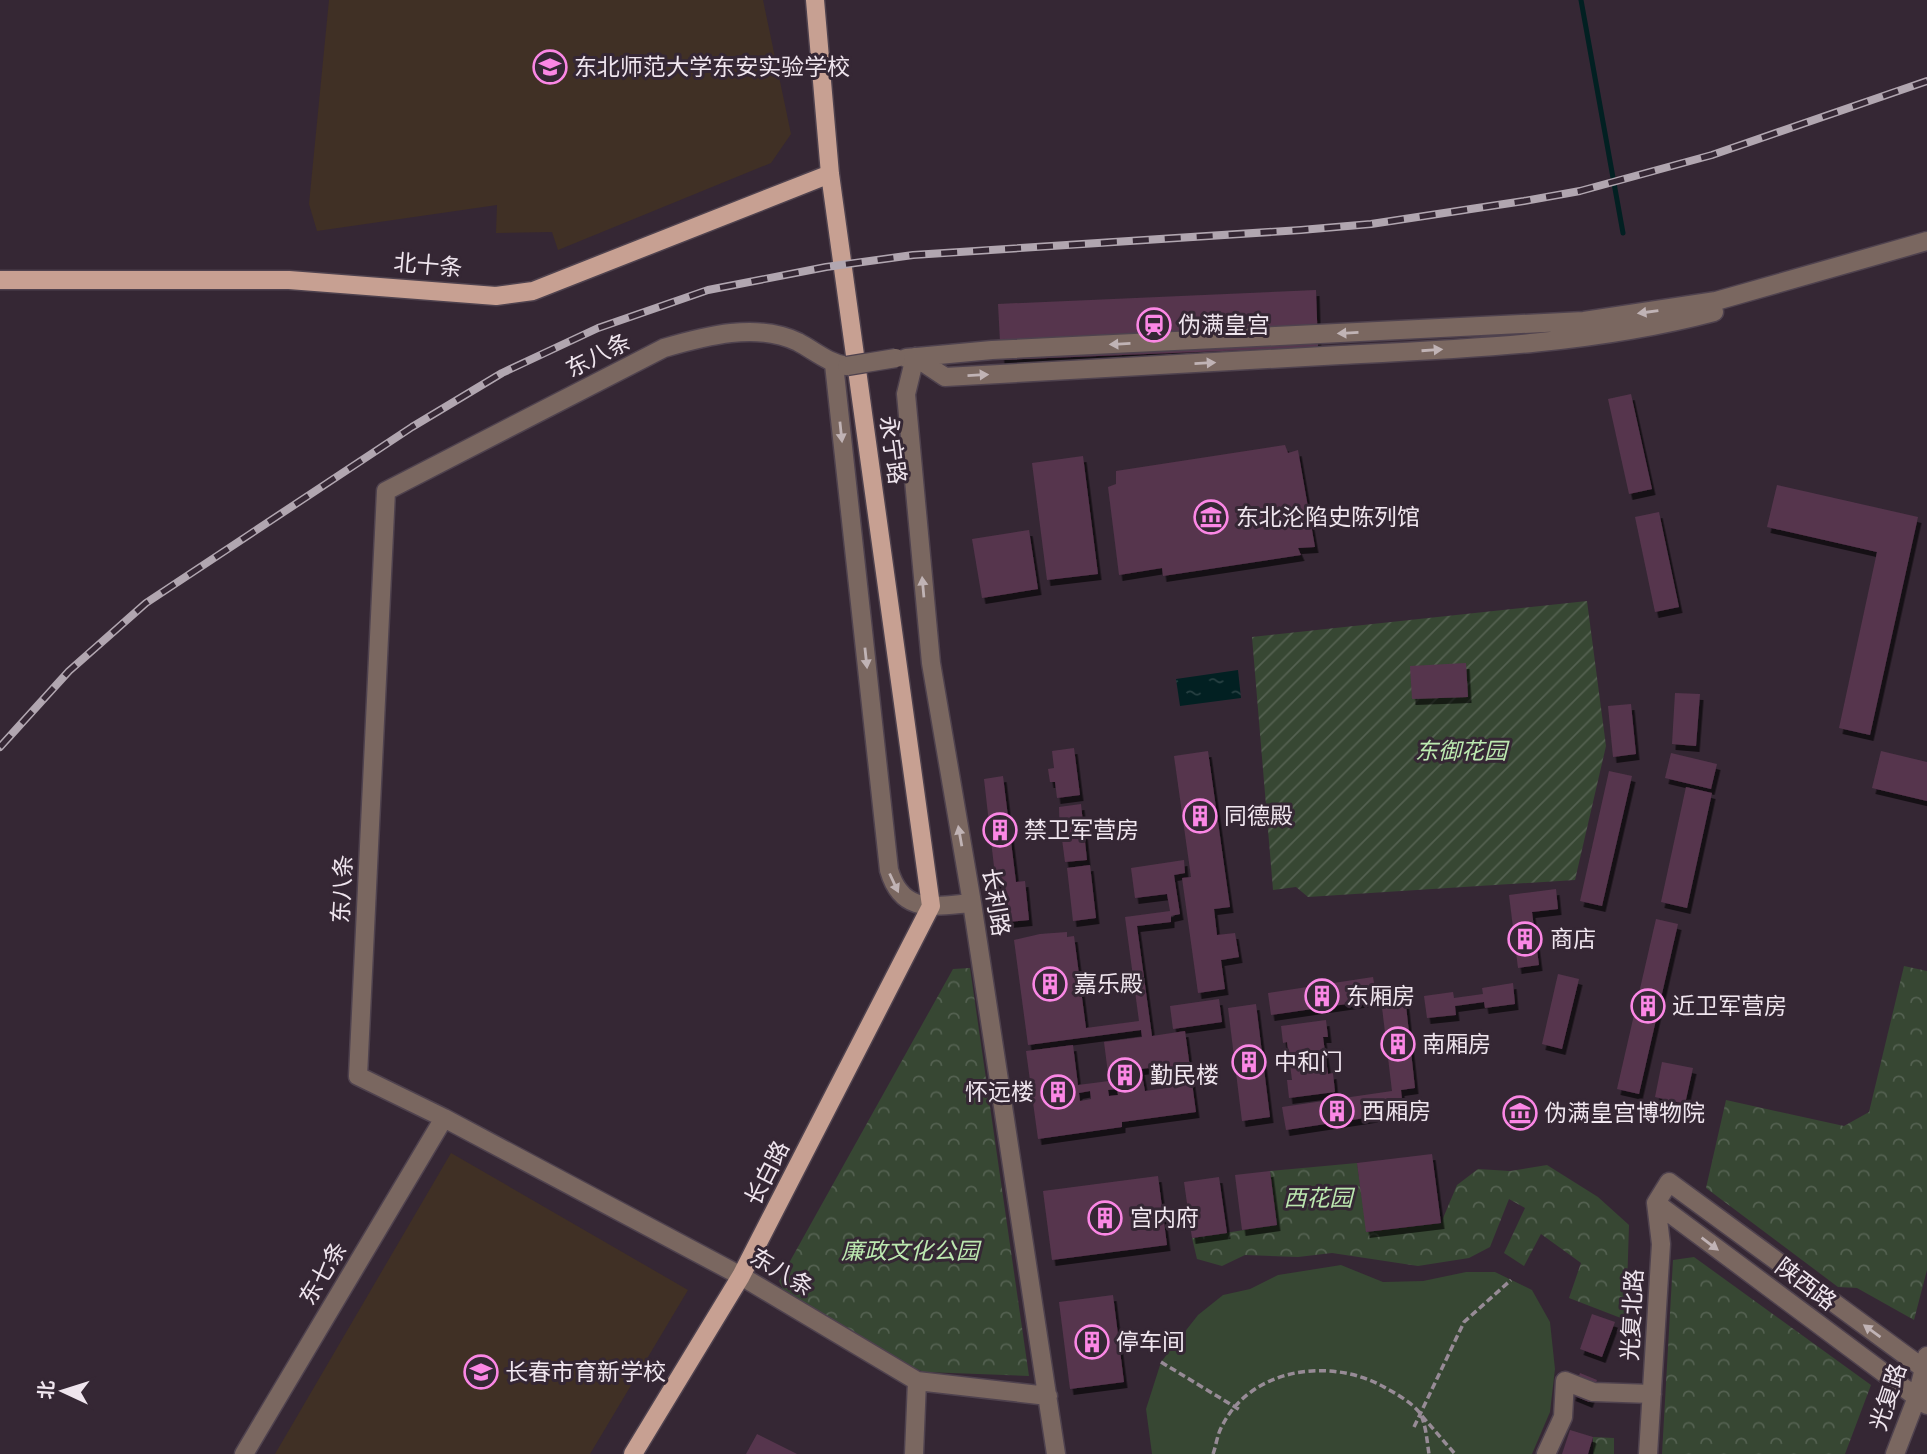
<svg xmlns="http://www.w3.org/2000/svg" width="1927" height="1454" font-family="Spectral,'Noto Sans SC',serif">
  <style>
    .education { fill: #403025 }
    .grass { fill: #374733 }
    .forest { fill: url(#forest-crowns) }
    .garden { fill: url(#garden-furrows) }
    .water { fill: url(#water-ripples) }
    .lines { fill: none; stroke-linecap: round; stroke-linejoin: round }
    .stream { stroke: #022022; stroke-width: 5 }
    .building { fill: #56354d; fill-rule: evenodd; filter: url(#shadow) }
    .minor-casing { stroke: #4f424e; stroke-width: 21 }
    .major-casing { stroke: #4f424e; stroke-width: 21 }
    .path { stroke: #978b96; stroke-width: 3.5; stroke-dasharray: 7 3.5; stroke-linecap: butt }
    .minor { stroke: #7a6760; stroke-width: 18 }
    .major { stroke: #c7a092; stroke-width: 18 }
    .rail-casing { stroke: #b1a6b0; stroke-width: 8 }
    .rail { stroke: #352734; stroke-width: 5; stroke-dasharray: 16; stroke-linecap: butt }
    .minor-bridge-casing { stroke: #4f424e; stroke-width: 21; stroke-linecap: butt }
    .minor-bridge { stroke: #7a6760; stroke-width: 18 }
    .oneway { fill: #c0b3b5 }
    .labels { text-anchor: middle; stroke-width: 6; stroke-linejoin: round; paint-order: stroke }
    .poi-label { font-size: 23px; fill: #efe5ee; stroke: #352734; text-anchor: start }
    .street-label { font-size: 23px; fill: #efe5ee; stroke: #352734 }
    .park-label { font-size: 23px; font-style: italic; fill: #bce9b0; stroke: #352734 }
  </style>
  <defs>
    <pattern id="forest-crowns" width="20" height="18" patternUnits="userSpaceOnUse" patternTransform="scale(1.75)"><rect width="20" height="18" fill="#374733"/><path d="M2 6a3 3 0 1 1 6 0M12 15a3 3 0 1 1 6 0" fill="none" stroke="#546151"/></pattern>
    <pattern id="garden-furrows" width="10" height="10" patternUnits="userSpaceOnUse" patternTransform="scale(1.75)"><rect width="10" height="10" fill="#374733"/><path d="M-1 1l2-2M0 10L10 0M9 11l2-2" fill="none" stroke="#546151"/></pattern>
    <pattern id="water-ripples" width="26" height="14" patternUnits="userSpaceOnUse" patternTransform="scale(1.75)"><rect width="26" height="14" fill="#022022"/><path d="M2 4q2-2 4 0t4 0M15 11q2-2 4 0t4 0" fill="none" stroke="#274042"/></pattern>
    <filter id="shadow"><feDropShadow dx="3.5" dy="6" stdDeviation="0" flood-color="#0009"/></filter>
  </defs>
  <rect width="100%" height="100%" fill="#352734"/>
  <path class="education" d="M329,0H763L791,134L771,163L558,250L552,232L496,233L497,205L317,231L309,204Z
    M451,1153L688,1290L590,1454H275Z"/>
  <path class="grass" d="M1341,1265L1383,1282L1423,1281L1466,1272H1495L1532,1290L1550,1322L1555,1369L1550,1412L1532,1454H1152L1146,1409L1161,1362L1198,1315L1223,1295L1250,1289L1278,1275Z"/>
  <path class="forest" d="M1904,966L1927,971V1270L1914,1320L1857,1288L1838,1287L1706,1188L1726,1100L1844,1126L1869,1112Z
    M970,968L1029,1376L924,1372L900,1362L785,1294L779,1281L953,969Z
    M1357,1163L1367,1232L1441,1223L1457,1185L1478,1169L1510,1171L1547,1165L1598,1197L1629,1225L1626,1320L1569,1298L1581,1263L1541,1234L1524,1266L1504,1253L1525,1208L1509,1199L1490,1247L1469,1258L1418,1266L1332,1253L1298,1257L1245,1255L1222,1266L1197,1259L1192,1238L1277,1225L1270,1171Z
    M1694,1257L1871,1385L1845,1454H1662L1673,1260Z
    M1593,1437L1614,1438V1454H1593Z"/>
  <path class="garden" d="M1587,601L1606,746L1575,880L1308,897L1296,887L1273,890L1252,637Z"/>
  <path class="water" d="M1238,670L1241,698L1180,706L1176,679Z"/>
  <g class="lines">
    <path class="stream" d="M1581,0L1623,233"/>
  </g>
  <path class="building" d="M1316,290L1318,347L1001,360L998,304Z
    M1631,394L1652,489L1629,494L1608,399Z
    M1285,445L1288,453L1298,450L1315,547L1298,548L1301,555L1163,576L1162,568L1119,575L1108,487L1116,484V471Z
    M1083,456L1098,574L1047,580L1032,463Z
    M1777,485L1918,517L1870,735L1839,728L1877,552L1767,527Z
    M1659,512L1679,607L1655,612L1635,517Z
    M1029,530L1038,589L982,598L972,539Z
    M1466,663L1468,697L1412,699L1410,666Z
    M1675,693L1700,694L1696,746L1672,744Z
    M1631,704L1636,754L1613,757L1608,706Z
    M1074,748L1080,795L1057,798L1055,782H1050L1048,769L1054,768L1052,751Z
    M1208,751L1230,907L1214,909L1217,935L1235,933L1239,957L1221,960L1225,989L1198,993L1182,878L1191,877L1174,756Z
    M1881,751L1927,762V801L1872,788Z
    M1671,753L1717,764L1711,789L1665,778Z
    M1609,771L1632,776L1602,906L1580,901Z
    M1003,776L1016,882L1025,881L1029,920L1008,922L1004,883L996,884L984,779Z
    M1686,787L1712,793L1687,908L1661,902Z
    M1081,804L1087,860L1065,862L1062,839H1060L1059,807Z
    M1184,860L1185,873L1174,875L1180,914L1171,916V922L1137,926L1152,1036L1185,1031L1196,1112L1122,1122V1127L1038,1139L1026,1051L1073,1045L1078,1085L1109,1081L1104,1042L1142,1037L1141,1030L1028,1045L1014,940L1040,934L1067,932V937L1074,936L1086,1028L1139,1021L1125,917L1170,911L1167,894L1135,898L1131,868ZM1164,1066L1167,1088L1145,1091L1141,1069ZM1117,1089L1118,1095L1109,1096L1108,1090ZM1090,1091L1091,1099L1080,1101L1079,1093Z
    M1090,865L1096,918L1073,921L1067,868Z
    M1556,889L1558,909L1532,912L1539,965L1518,968L1509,895Z
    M1656,919L1678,924L1639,1094L1617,1089Z
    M1558,974L1579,979L1562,1049L1542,1044Z
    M1373,977L1375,989L1389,986L1390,998L1405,996L1415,1088L1401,1090L1402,1099L1389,1100L1391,1114L1286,1130L1282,1107L1392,1091L1381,999L1271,1015L1268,993Z
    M1513,983L1515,1004L1485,1008L1484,1002L1455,1006L1456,1015L1427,1018L1424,996L1453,992L1454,998L1483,994L1482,988Z
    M1219,999L1222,1022L1173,1029L1170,1006Z
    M1256,1004L1270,1117L1242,1121L1228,1008Z
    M1326,1020L1328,1037H1323L1328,1074L1333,1073L1335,1092L1289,1098L1287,1080H1292L1287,1042L1283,1043L1281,1026Z
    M1662,1062L1693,1068L1685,1104L1655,1097Z
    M1432,1154L1441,1223L1366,1232L1357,1163Z
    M1270,1171L1277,1225L1242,1230L1235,1175Z
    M1158,1176L1167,1245L1052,1260L1043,1191Z
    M1219,1177L1227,1233L1192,1238L1184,1182Z
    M1113,1295L1124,1382L1070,1389L1059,1302Z
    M1592,1314L1615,1322L1602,1357L1580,1349Z
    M1580,1373L1597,1380L1589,1402L1572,1395Z
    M1570,1430L1593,1437L1588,1454H1562Z
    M757,1434L797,1454H746Z"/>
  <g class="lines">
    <defs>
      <path id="minor" d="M915,357L906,394L931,663L972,903L1056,1454
        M915,357L945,377C1077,370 1209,363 1341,355C1466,349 1593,344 1714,312
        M906,358L992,350L1584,321L1716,301L1927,241
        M834,364L889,870C902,915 934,906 972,903
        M847,366C828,363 815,351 798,342C757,322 705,336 664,348L386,491L358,1076L444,1118L741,1276L917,1381L1048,1396
        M1656,1203L1927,1405
        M244,1454L444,1118
        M914,1454L917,1381
        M1546,1454L1563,1417L1565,1381L1593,1392L1652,1394
        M1648,1454L1661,1244L1656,1203L1669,1182L1927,1371
        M1895,1454L1917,1397L1927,1356"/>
      <path id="major" d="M0,280H289L496,296L533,291L830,174
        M633,1454L741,1276L931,906L830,174L815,0"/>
    </defs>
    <use href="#minor" class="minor-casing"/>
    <use href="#major" class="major-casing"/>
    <path class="path" d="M1161,1362L1240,1410
      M1422,1416L1455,1454
      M1414,1427L1464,1322L1511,1280
      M1213,1454C1216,1446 1217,1436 1221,1428C1250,1367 1331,1357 1384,1387C1395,1393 1411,1402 1419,1412C1426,1422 1427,1442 1429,1454"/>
    <use href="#minor" class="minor"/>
    <use href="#major" class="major"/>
    <defs>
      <path id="rail" d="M0,747L69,671L146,603L412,427L502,373L598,328L708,290L826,267L913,255L1301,230L1371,224L1524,201L1580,191L1712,155L1927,81"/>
    </defs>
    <use href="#rail" class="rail-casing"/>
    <use href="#rail" class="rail"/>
    <defs>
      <path id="minor-bridge" d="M847,366L896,358"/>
    </defs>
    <use href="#minor-bridge" class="minor-bridge-casing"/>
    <use href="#minor-bridge" class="minor-bridge"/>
  </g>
  <defs><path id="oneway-solid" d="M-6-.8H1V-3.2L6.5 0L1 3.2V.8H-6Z" transform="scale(1.75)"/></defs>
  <g class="oneway">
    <use href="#oneway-solid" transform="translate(1648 312) rotate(172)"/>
    <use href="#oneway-solid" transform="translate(1348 333) rotate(177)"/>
    <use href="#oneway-solid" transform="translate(1120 344) rotate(177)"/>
    <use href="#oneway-solid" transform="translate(1432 350) rotate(-4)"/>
    <use href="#oneway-solid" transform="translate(1205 363) rotate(-3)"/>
    <use href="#oneway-solid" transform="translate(978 375) rotate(-3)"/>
    <use href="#oneway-solid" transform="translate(841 432) rotate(84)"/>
    <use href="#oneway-solid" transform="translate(923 587) rotate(-95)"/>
    <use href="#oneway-solid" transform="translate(866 658) rotate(84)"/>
    <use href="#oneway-solid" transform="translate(960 836) rotate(-100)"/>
    <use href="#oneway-solid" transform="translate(894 883) rotate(65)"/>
    <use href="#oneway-solid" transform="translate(1710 1244) rotate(37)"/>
    <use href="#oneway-solid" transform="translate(1872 1331) rotate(-144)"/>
  </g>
  <defs>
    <symbol id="school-ring" viewBox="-11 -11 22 22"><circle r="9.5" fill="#352734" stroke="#fb87e5" stroke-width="1.5"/><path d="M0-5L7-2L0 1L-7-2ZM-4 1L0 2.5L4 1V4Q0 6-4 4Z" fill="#fb87e5"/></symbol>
    <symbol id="station-ring" viewBox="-11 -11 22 22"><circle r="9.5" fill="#352734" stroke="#fb87e5" stroke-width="1.5"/><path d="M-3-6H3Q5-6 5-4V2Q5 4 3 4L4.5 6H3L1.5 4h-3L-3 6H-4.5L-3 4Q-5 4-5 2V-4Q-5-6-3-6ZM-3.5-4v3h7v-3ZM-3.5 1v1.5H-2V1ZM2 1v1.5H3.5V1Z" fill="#fb87e5"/></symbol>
    <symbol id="museum-ring" viewBox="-11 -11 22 22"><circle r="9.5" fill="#352734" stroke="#fb87e5" stroke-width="1.5"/><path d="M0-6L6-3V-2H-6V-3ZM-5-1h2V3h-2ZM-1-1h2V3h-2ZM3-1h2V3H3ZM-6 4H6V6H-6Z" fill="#fb87e5"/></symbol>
    <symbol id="building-ring" viewBox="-11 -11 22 22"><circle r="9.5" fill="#352734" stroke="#fb87e5" stroke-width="1.5"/><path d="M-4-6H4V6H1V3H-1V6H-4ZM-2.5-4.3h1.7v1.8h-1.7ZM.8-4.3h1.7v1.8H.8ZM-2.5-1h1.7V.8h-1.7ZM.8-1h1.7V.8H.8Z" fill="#fb87e5"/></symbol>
  </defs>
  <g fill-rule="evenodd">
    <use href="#school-ring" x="531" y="48" width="38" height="38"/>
    <use href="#station-ring" x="1135" y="306" width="38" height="38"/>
    <use href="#museum-ring" x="1192" y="498" width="38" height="38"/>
    <use href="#building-ring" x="1181" y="797" width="38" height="38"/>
    <use href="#building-ring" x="981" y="811" width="38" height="38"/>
    <use href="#building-ring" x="1506" y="920" width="38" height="38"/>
    <use href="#building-ring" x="1031" y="965" width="38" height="38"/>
    <use href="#building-ring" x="1303" y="977" width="38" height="38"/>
    <use href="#building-ring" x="1629" y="987" width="38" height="38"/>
    <use href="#building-ring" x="1379" y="1025" width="38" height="38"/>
    <use href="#building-ring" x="1230" y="1043" width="38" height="38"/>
    <use href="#building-ring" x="1106" y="1056" width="38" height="38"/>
    <use href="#building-ring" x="1039" y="1073" width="38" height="38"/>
    <use href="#building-ring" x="1318" y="1092" width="38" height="38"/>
    <use href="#museum-ring" x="1501" y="1094" width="38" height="38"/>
    <use href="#building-ring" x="1086" y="1199" width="38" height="38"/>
    <use href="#building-ring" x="1073" y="1323" width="38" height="38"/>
    <use href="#school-ring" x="462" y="1353" width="38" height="38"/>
  </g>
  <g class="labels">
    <g class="poi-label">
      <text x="574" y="75">东北师范大学东安实验学校</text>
      <text x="1178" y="333">伪满皇宫</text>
      <text x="1236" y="525">东北沦陷史陈列馆</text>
      <text x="1224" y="824">同德殿</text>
      <text x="1024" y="838">禁卫军营房</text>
      <text x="1550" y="947">商店</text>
      <text x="1074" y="992">嘉乐殿</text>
      <text x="1346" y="1004">东厢房</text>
      <text x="1672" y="1014">近卫军营房</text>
      <text x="1422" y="1052">南厢房</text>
      <text x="1274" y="1070">中和门</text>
      <text x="1150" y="1083">勤民楼</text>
      <text x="1034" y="1100" text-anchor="end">怀远楼</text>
      <text x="1362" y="1119">西厢房</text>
      <text x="1544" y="1121">伪满皇宫博物院</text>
      <text x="1130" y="1226">宫内府</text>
      <text x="1116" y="1350">停车间</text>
      <text x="505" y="1380">长春市育新学校</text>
    </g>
    <g class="street-label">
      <text transform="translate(428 265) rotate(5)" y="8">北十条</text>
      <text transform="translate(598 355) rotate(-27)" y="8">东八条</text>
      <text transform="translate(893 450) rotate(82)" y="8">永宁路</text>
      <text transform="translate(342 889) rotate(-87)" y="8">东八条</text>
      <text transform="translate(996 902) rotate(81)" y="8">长利路</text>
      <text transform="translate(767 1173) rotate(-63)" y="8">长白路</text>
      <text transform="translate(782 1272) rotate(31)" y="8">东八条</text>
      <text transform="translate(323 1273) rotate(-59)" y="8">东七条</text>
      <text transform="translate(1806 1284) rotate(37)" y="8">陕西路</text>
      <text transform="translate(1632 1315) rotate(-87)" y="8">光复北路</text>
      <text transform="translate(1888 1397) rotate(-72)" y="8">光复路</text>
    </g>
    <g class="park-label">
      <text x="1461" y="759">东御花园</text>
      <text x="1318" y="1206">西花园</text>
      <text x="910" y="1259">廉政文化公园</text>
    </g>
  </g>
  <g transform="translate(63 1391) rotate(274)" stroke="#352734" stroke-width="5" paint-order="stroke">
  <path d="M0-5L12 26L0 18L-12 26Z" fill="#efe5ee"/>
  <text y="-10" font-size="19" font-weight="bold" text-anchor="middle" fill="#efe5ee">北</text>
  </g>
</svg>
